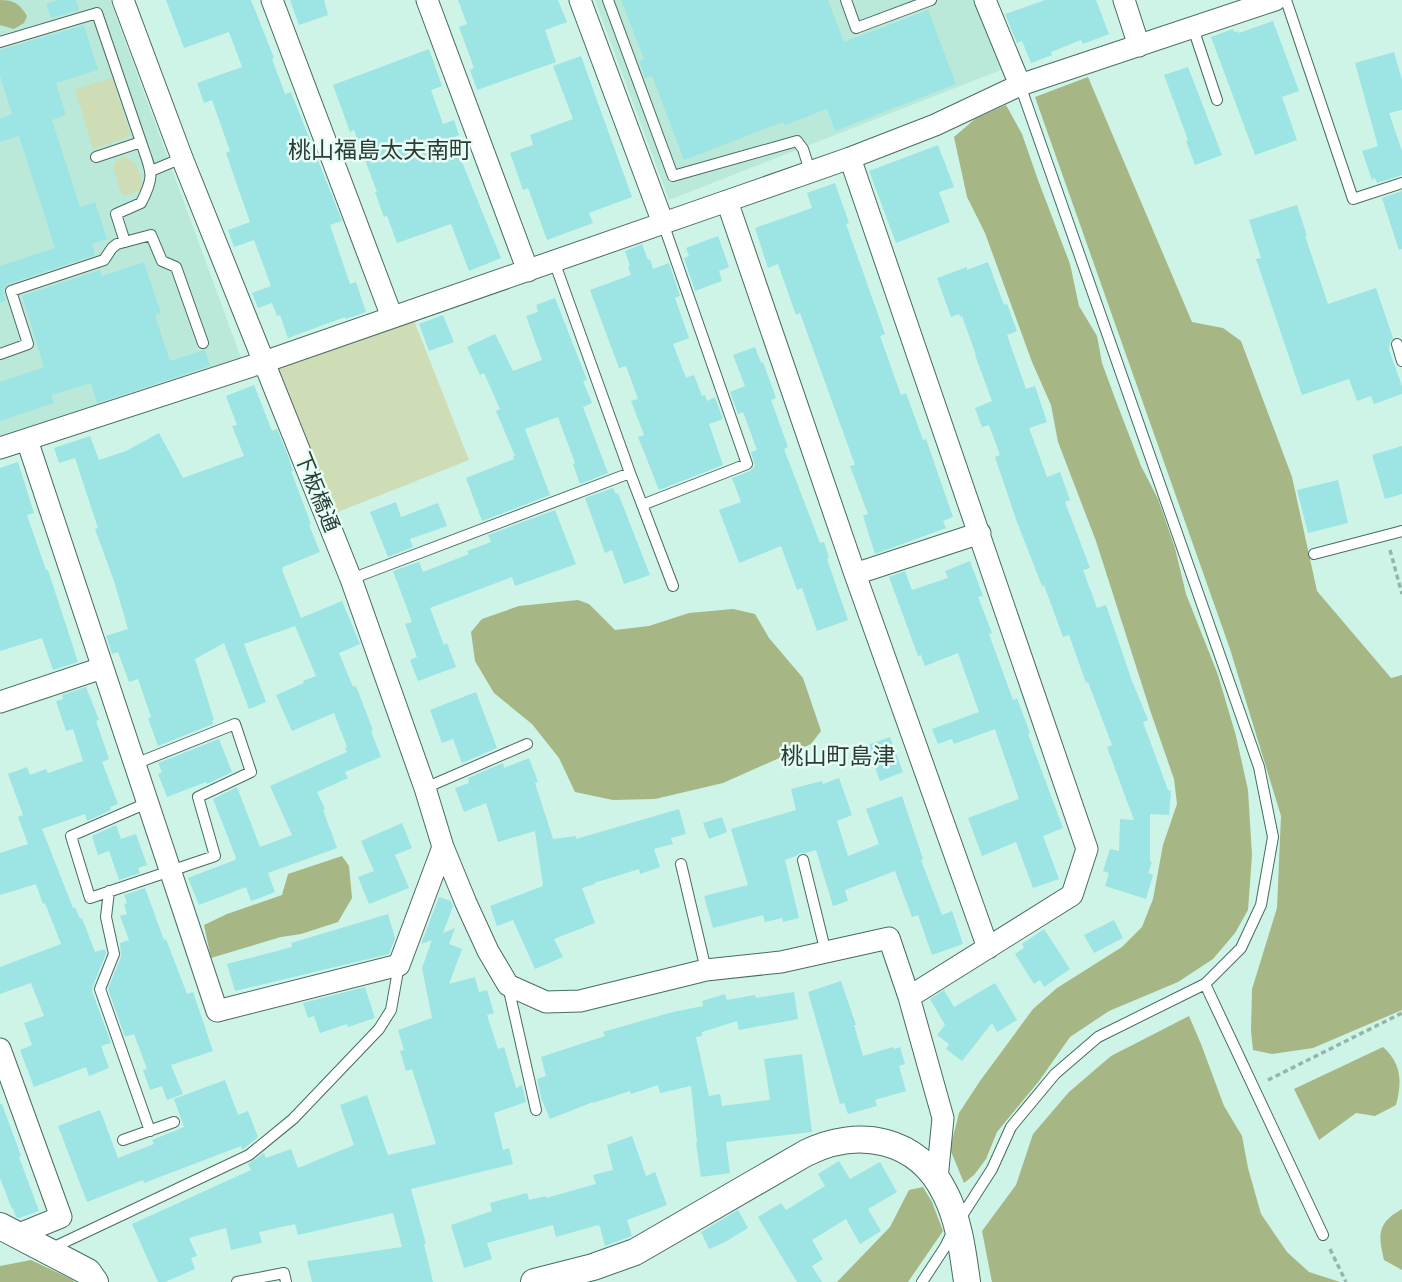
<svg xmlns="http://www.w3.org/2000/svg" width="1402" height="1282" font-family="'Crimson Pro','Noto Sans JP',serif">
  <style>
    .built { fill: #bae9d9 }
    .green { fill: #cfddb6 }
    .forest { fill: #a6b684 }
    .building { fill: #9de4e5 }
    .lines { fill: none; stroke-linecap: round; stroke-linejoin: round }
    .service-casing { stroke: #496c60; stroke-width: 12 }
    .minor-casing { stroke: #496c60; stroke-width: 23 }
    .tertiary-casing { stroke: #496c60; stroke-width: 28 }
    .path { stroke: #96b5aa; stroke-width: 3.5; stroke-dasharray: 5 3.5; stroke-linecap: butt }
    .service { stroke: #fff; stroke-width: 10 }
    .minor { stroke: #fff; stroke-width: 21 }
    .tertiary { stroke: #fff; stroke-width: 26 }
    .labels { text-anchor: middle; stroke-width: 5; stroke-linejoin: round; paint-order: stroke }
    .street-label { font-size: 21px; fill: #2d3c37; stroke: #e6fdf5 }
    .neighbourhood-label { font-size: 23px; fill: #2d3c37; stroke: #e6fdf5 }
  </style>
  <rect width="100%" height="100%" fill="#cdf4e6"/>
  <path class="built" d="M0,0H110L241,358L224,368L0,439Z
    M595,0H973L1001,70L669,200Z"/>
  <path class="green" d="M112,78L131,136L93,149L75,89Z
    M125,157L136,164C143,184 149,190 124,196L121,193L113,168L116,161Z
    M413,318L469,460L333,514L276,370Z"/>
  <path class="forest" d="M0,0C14,0 20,4 27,16L24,23L14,29L0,25Z
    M1088,77L1192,322L1223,328L1241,341L1292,477L1317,591L1391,678L1402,675V1010L1313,1048L1272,1054L1253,1050L1251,1031L1252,989L1277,908L1281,816L1230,649L1035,97Z
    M1006,105L1022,134L1038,180L1070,264L1079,306L1097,336L1102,363L1116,401L1141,466L1158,499L1175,548L1186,594L1218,675L1236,736L1248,790L1252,855L1248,910L1235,933L1213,959L1178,982L1109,1011L1070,1037L1039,1081L997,1132L986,1159L974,1175L964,1183L950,1149L959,1113L980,1081L1033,1009L1057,988L1122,947L1142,927L1153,899L1163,845L1177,804L1174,779L1150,710L1096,541L1058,442L1051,405L1032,362L985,233L967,197L954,137L975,119Z
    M578,600L589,604L615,630L649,626L689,613L733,609L755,614L769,638L803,678L821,731L811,744L723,783L655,799L613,800L575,792L559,758L532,724L494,693L475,661L471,632L482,619L519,606Z
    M342,856L349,866L352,898L338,922L301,934L281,937L211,958L204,925L227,914L282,895L288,874Z
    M1189,1016L1201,1044L1224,1106L1242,1136L1248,1168L1261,1214L1287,1252L1309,1272L1340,1282H992L982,1231L1016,1185L1033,1134L1069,1092L1111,1056Z
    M1383,1047C1402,1064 1402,1082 1396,1105L1375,1116L1356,1113L1319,1140L1294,1089Z
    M923,1187L932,1202L943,1231L908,1282H837L890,1227L909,1190Z
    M1402,1209V1270L1384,1260C1378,1235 1377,1223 1402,1209Z
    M31,1260L71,1279L75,1282H0V1266Z"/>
  <path class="building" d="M58,0H76L79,10L51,18L46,4Z
    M166,0H251L274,58L272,59L285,94L291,92L342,221L330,225L350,284L356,282L366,312L346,319L345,317L288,338L280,315L277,316L272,303L258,308L252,293L271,286L254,240L234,247L228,230L250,222L226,153L230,151L212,100L204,103L197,83L242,67L229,32L184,48Z
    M290,0H324L328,15L299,25Z
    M458,0H558L567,22L545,30L556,62L477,90L470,70L474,68L459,27L467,24Z
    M621,0H828L844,42L928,10L956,84L835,131L827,109L785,125L783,122L684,160L652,76L645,78L639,61L644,59Z
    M1045,0H1096L1109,34L1083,44L1081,40L1051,52L1052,55L1031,63L1022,41L1017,43L1005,14Z
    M1273,21L1299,91L1282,97L1297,140L1255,155L1211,37L1233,29L1234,32L1238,31L1239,33Z
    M84,25L98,70L56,83L66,115L52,120L80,207L95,202L107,239L92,244L95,255L8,284L3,290L6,300L0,303V266L55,248L19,136L0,142V119L12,114L0,76V50Z
    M429,49L442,86L431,90L443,124L454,120L459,135L454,137L460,157L501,258L469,271L451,224L397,243L387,216L384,217L375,192H377L354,130L350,132L333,85Z
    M1394,52L1402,80V110L1389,113L1402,151V175L1377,183L1375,178L1372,180L1362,151L1378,146L1355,63Z
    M581,56L632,197L589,213L593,223L547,240L528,188L523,190L510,153L533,145L530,135L573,119L553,66Z
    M1188,67L1222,155L1195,165L1186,141L1188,140L1164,75Z
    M938,145L954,187L939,192L950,222L896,243L869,171Z
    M835,183L849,223L846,224L885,334L880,336L901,395L906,393L923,440L926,439L953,517L943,521L946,528L875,554L863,516L868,514L850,466L855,465L800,313L796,315L778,264L768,268L755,228L812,208L807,193Z
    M1402,191V249L1399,250L1382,198Z
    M1297,205L1307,236H1305L1328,304L1376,288L1393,338L1390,342L1389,350L1402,386V394L1374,404L1371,396L1357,401L1349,379L1302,395L1256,259L1261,258L1249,220Z
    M718,236L729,267L719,271L722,281L695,291L684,258L689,256L686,248Z
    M642,244L648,260L650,259L653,269L669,263L680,296L675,298L689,338L673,344L686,378L694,375L702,396L705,395L707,401L715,397L723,419L709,424L723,465L659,490L638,437L644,435L631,401L638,399L626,366L619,368L590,290L631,275L628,267L630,266L625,251Z
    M144,262L161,313L155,315L170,361L205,350L210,366L97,403L91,383L51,395L54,403L0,421V382L44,367L22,296L100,270L102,276Z
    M988,262L1004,305L1007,304L1017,331L1007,335L1026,389L1035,386L1047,422L1029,428L1047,477L1060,472L1070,500L1065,502L1090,568L1083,570L1097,608L1106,605L1132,681L1148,720L1143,722L1168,790L1171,791L1169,815L1150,814V861L1152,862L1148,873L1153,875L1146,899L1105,886L1109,873L1103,871L1110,849L1119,851L1120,819L1134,820L1107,747L1112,745L1088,682L1086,683L1069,635L1063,637L1044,585L1042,586L1017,522L995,457L1000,455L989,425L982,427L975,408L992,401L975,355H976L962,316L960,317L959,314L951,317L937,278L967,267V270Z
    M555,298L587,380L583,381L592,403L583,407L608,473L580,484L573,464L575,463L558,417L525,429L550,495L482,521L466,478L514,459L513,456H515L496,411L500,409L484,373L480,375L467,347L495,334L513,371L542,360L526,316L538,312L536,305Z
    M443,315L454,342L429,351L419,324Z
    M755,347L761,363L763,362L776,398L771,400L788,447L784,449L820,543L824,542L829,558L827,559L848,620L817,631L802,588L797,590L781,546L739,563L719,510L741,502L732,478L750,471L755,466L751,452L757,450L743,412L738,414L730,392L745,386L733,355Z
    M254,385L272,431L277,429L288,456L293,471H291L311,524L309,525L320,552L283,567L282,570L301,618L342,601L360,644L339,653L353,687L356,686L373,730L371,731L381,757L345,772L348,778L317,792L325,809L323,810L337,848L268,873L275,892L251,901L246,887L199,905L188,878L235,860L236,858L213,799L237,787L260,847L292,835L270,786L347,752L345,748L347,747L334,713L292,731L276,695L304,683L303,681L316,676L295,626L244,644L266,702L249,709L224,643L195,659L214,720L212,721L213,724L158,746L148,718L151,717L138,679L129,682L118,652L112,654L106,636L128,629L114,581L95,529L98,528L75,458L59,463L54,448L90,436L99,460L126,451L159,433L183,478L244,456L232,426L237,425L226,396Z
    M1402,446V494L1385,499L1372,455Z
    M18,462L34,513L27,515L46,570H48L78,662L53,670L42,638L0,651V468Z
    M1338,480L1348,523L1308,533L1297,490Z
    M613,488L616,494L618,493L650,575L624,584L612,550L605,553L585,498Z
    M396,502L401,517L438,503L447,526L410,539L413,547L388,557L370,512Z
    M555,510L576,564L515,586L512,577L430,608L444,645L447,643L456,667L418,681L410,660L417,657L405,624L412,622L393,571L419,562L423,572L469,554L467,551L491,542L488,535Z
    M970,561L983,596L978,597L992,633L989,634L1013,700L1017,698L1030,733L1028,734L1063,828L1043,836L1059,879L1033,888L1016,842L982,856L968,818L1019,799L995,729L954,744L952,739L938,744L932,729L979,712L958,653L925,666L921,655L918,656L889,577L905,571L912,590L948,578L945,571Z
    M86,687L99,720L96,721L109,759L102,762L118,804L110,807L111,810L87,821L85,814L42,829L73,908L75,907L80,919L82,918L95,952L105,949L106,953L93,986L92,991L111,1043L101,1046L109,1068L89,1076L86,1067L34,1087L20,1050L32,1045L24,1023L44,1016L31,983L0,994V967L61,944L45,903L43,904L36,884L0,895V853L28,844L18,817L23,815L8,774L27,767L30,775L46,769L48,773L83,761L73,729L66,731L56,701L63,699L62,695Z
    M476,692L497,748L462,763L453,739L442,743L430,710Z
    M890,737L903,772L880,781L867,745Z
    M219,739L232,772L207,784L206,782L167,797L158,774L162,772L158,763Z
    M529,758L538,782L535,783L553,839L576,836V839L679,809L686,834L671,838L673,844L654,849L660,867L640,874L639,869L594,883L595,884L582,888L595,923L554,939L563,957L535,969L513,920L497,926L490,906L543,886L535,831L498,842L486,803L464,812L455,788L469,783L468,778L503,763L504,768Z
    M839,778L852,815L837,821L848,856L879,844L866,809L902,796L923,859L921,860L942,915L952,911L963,944L932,955L918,915L912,917L895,871L845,890L848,901L833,906L816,850L806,853H800L796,856L785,860L799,918L783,922L782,918L765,922L763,915L713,928L704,896L748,885L731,829L796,810L791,789L822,781L823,784Z
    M722,817L727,832L709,839L703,823Z
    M402,823L412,848L395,855L409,888L369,904L358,877L374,871L361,841Z
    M116,825L121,839L136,834L147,865L138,868L140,873L119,880L109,851L98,855L92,836Z
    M145,888L164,940L166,939L187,994L193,992L213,1051L171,1065L183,1094L167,1100L162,1086L150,1090L143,1070L147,1069L134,1034L125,1037L108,989L121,957L120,943L129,940L120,916L127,914L124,904L127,903L124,895Z
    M439,897L451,901L453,906L443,933L455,928L449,944L462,949L449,984L475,977L479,992L487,990L494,1013L487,1015L498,1049L504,1047L516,1088L522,1085L526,1102L494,1113L503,1150L509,1148L513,1164L411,1189L426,1244H424L433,1282H312L307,1261L402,1247L393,1213L298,1235L295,1224L259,1232L262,1243L231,1250L226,1228L189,1238L197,1256L191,1258L195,1269L165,1282H158L132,1224L251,1170L248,1164L264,1153L266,1158L291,1149L298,1168L354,1145L340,1105L367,1095L388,1155L436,1144L412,1069L406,1071L400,1051L404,1050L398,1030L432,1018L422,968L432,940L421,944Z
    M388,914L395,938L389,954L235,991L227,964L292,947L291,943Z
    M1114,920L1123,938L1094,953L1084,935Z
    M1044,929L1070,969L1044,987L1040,980L1034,984L1015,954L1024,948L1022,944Z
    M841,981L856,1025H854L863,1056L893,1047L894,1049L900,1047L905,1064L899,1066L906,1091L875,1100L877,1106L848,1114L844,1103L840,1104L808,992Z
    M995,983L1017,1020L997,1032L992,1023L962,1061L946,1049L949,1044L937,1035L945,1025L930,999L944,990L954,1007Z
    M365,987L375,1018L348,1027L347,1024L320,1033L314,1016L308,1018L303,1003Z
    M794,992L798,1019L739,1030L737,1021L702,1032V1036L696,1037L709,1096L720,1094L722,1106L770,1100L764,1059L802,1054L812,1132L726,1142L730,1173L701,1177L696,1143L697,1142L691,1086L660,1093L658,1085L631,1094L630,1091L593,1103V1102L550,1119L541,1098L537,1079L546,1076L541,1057L605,1036L603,1032L673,1012L703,1006L702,1001L725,994L727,1000L755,995L756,998Z
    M225,1080L238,1115L248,1111L258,1137L242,1150L241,1146L144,1183L143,1180L87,1202L58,1126L100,1110L118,1158L154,1144L152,1140L184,1127L174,1099Z
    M0,1104H2L21,1156L19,1157L39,1211L19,1218L16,1217L13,1208L12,1209L0,1178Z
    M632,1136L646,1176L655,1172L667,1205L627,1220L632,1236L605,1246L600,1227L598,1225L556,1237L553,1225L487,1243L492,1259L464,1268L451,1225L492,1211L490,1203L527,1193L529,1200L546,1196V1198L596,1184L593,1175L613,1170L607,1145Z
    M839,1161L850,1179L880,1162L897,1192L868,1209L881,1231L860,1244L846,1219L812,1240L823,1259L812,1266L822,1282H797L758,1217L781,1203L786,1210L825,1186L818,1174Z
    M738,1210L748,1228L725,1242L709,1249L701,1232Z"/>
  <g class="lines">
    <defs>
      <path id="service" d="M608,0L673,176L797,141L803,149L810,171
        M846,0L856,28L931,0
        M1286,0L1353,199L1402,183
        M1193,28L1217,100
        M0,42L97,13L141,142
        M96,157L141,142C151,172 156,174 141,203L116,214L125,242
        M151,171L182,158
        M554,261L630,473L673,586
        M1397,344L1402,361
        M0,354L28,344L11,291L104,260L112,248L117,244L151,235L162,261L176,267L203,343
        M642,505L747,464L663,223
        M1314,554L1402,531
        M351,579L630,473
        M135,764L235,724L251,772L198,797L215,856L90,898L71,836L147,803
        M425,788L527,744
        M803,860L826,953
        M681,864L706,970
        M109,891L106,917L114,954L100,989L150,1131
        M1205,984L1323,1235
        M508,986L536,1110
        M123,1140L174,1122
        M50,1249L249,1155L293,1119L379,1029L391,1010L399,965
        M237,1282L284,1273L286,1282
        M922,1282L945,1247L956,1225L992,1169L1011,1127L1055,1074L1098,1037L1205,984L1241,948L1261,905L1273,837L1259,767L1020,85"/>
      <path id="minor" d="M123,0L182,158L351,579L425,788L443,847L466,903L488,951L508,985L546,1002L580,1001L706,970L781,962L889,938L909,997L943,1118L937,1179
        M272,0L392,317
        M427,0L528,271
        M580,0L663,223
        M985,0L1020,85
        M1124,0L1139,46
        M850,158L1087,849L1072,895L909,997
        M727,201L855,574L988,948
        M27,440L217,1011L399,965L443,847
        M0,448L264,362L727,201L850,158L935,125L1020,85L1275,0
        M855,574L980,533
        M0,702L102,668
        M0,1049L61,1217L17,1235"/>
      <path id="tertiary" d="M0,1226L88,1272L95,1282
        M534,1282L593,1267L635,1252L806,1153C858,1127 918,1138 945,1193C959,1220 963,1253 967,1282"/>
    </defs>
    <use href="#service" class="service-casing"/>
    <use href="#minor" class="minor-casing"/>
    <use href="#tertiary" class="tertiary-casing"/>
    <path class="path" d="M1390,550L1402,594
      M1268,1080L1402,1013
      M1330,1249L1346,1282"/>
    <use href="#service" class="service"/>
    <use href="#minor" class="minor"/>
    <use href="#tertiary" class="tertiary"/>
  </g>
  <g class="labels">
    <g class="street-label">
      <text transform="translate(317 492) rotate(68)" y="7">下板橋通</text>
    </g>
    <g class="neighbourhood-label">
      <text x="380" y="158">桃山福島太夫南町</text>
      <text x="838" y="764">桃山町島津</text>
    </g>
  </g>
</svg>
